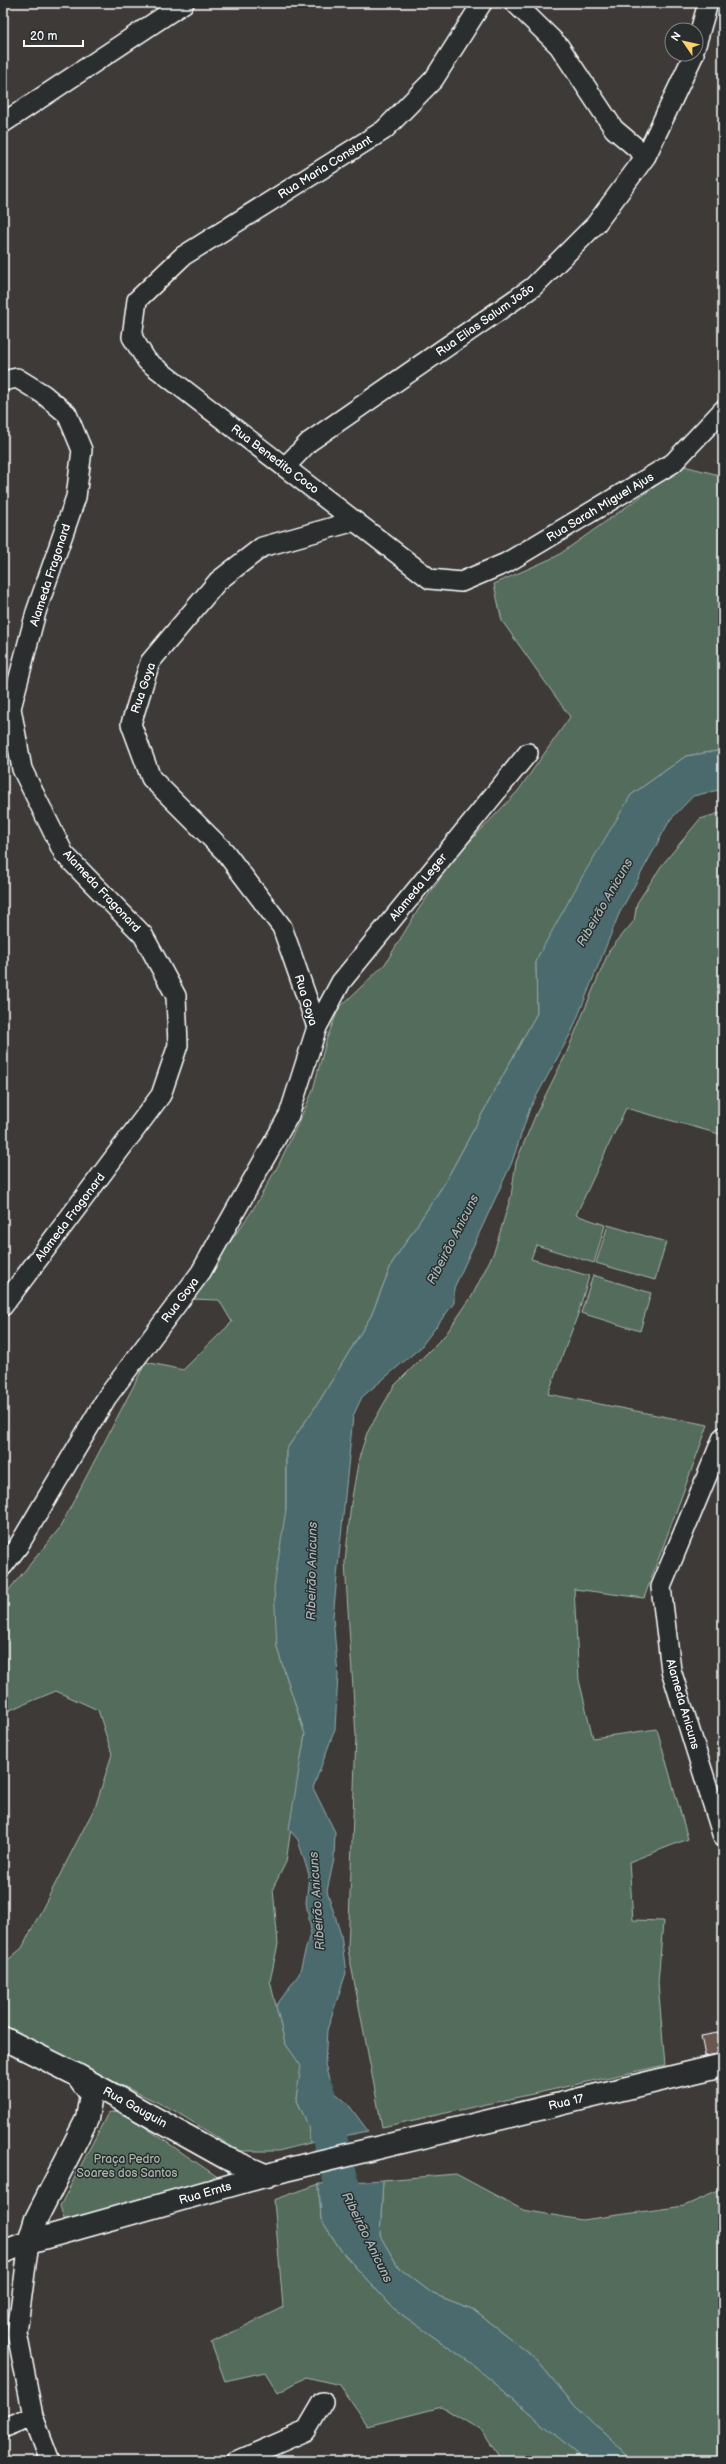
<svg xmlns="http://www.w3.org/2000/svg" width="726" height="2464" font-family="'Balsamiq Sans',sans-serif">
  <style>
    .green { fill: #536c5b; stroke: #a9b6ad }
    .water { fill: #4c6b6d; stroke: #94a6a7 }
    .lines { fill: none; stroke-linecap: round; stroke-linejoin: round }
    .river { stroke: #4c6b6d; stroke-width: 35 }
    .building { fill: #685750; stroke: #fff }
    .minor-casing { stroke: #fff; stroke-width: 22 }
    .tertiary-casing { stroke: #fff; stroke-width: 25 }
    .minor { stroke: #2a2d2e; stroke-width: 19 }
    .tertiary { stroke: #2a2d2e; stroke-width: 22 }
    .labels { text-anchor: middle; stroke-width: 3; stroke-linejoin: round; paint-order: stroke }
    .street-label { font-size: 12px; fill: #fff; stroke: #2a2d2e }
    .park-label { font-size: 12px; fill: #a9b6ad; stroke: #2a2d2e }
    .water-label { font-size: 13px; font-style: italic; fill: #a6b5b6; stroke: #2a2d2e }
  </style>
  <rect width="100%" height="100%" fill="#3d3a38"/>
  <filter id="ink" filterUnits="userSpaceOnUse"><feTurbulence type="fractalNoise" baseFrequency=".025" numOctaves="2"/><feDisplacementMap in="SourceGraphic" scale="8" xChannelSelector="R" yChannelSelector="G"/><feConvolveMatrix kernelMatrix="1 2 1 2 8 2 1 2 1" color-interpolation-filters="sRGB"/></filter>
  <g filter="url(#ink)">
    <path class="green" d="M684,466L719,475L723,469V750L686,756L631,795L536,960L537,1013L444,1184L392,1263L371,1316L320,1400L286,1450V1509L277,1648L305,1734L286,1862L273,1888L278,1944L270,1981L285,2043L302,2066L296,2098L308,2125L310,2143L278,2151H239L175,2111L3,2028V1964L22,1948L96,1805L112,1754L98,1710L56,1691L3,1713V1597L59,1529L146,1362L183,1370L232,1322L219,1300L190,1299L252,1211L279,1164L312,1093L327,1038L339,1008L385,964L418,910L456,856L518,791L570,717L502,621L494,584L557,556Z
      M723,812V1135L626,1108L576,1215L605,1225L594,1263L536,1245L531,1259L589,1276L578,1314L548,1394L708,1425L644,1598L574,1589L579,1680L593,1738L657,1729L688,1839L629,1862L633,1920L663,1921L658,1983L665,2065L382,2127L348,1949L356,1736L345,1563L351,1503L359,1458L367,1433L394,1386L446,1334L472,1296L494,1252L511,1196L516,1162L536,1114L567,1052L609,951L634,921L637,903L662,865L700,819Z
      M608,1225L666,1242L655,1280L596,1263Z
      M593,1275L651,1293L640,1331L581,1313Z
      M120,2110L219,2178L76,2223L64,2219L60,2206L108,2113Z
      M456,2174L523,2210L582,2220L684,2206L723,2189V2461H633L575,2406L534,2357L472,2309L433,2294L399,2268L380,2236L383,2180Z
      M319,2184L321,2219L342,2252L394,2309L471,2363L586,2461H502L482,2431L442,2407L367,2426L340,2385L306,2377L278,2393L265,2372L225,2381L211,2343L283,2307L274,2200Z"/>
    <path class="water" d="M723,750V789L693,796L670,820L619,914L572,1031L530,1108L512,1162L454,1288V1303L420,1348L362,1397L353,1416L333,1617L338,1675L335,1729L313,1788L335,1832L334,1859L327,1891L341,1935L346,1973L327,2030L325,2065L332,2090L348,2104L368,2131L310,2143L308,2125L296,2098L301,2066L285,2043L276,2006L299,1974L311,1930L306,1903L309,1875L298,1840L289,1829L305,1734L277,1648L274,1587L286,1509V1450L320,1400L371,1316L392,1263L444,1184L537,1013L536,960L582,877L631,795L686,756Z
      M383,2180L380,2236L399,2268L433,2294L472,2309L534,2357L575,2406L633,2461H586L471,2363L394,2309L342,2252L321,2219L319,2184Z"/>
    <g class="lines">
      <path class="river" d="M317,2092L345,2195L361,2227"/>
    </g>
    <path class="building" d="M723,2032V2053L705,2056L701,2036Z"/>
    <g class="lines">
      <defs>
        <path id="minor" d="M482,3L434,79L384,130L183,256L137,300L132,337L147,361L430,579L461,582L506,563L673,463L723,410
          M515,3L559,46L614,129L646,156
          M696,45L708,3
          M3,123L184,3
          M3,381L17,378L43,394L67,414L82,450L76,497L36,612L11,708L22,769L64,854L143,935L176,996L178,1045L161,1095L3,1306
          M285,467L309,442L533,287L596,224L646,156L694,54
          M317,1027L341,982L528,753
          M723,1437L661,1587L671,1670L723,1837
          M3,1566L19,1545L107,1397L201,1272L289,1115L317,1027L282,927L225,852L151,778L131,724L150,662L218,581L262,547L355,521
          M29,2242L17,2333L33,2416L50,2461
          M3,2428L33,2416
          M237,2461L306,2431L323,2402"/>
        <path id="tertiary" d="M3,2038L77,2075L226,2158L267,2176
          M29,2242L36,2219L87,2119L91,2094L77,2075
          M3,2252L29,2242L289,2169L723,2065"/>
      </defs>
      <use href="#minor" class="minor-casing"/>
      <use href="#tertiary" class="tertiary-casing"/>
      <use href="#minor" class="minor"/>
      <use href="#tertiary" class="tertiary"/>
    </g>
  </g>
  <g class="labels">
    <g class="street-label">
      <text transform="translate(325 167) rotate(-32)" y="4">Rua Maria Constant</text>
      <text transform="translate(485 320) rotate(-35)" y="4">Rua Elias Salum João</text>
      <text transform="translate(275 459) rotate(37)" y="4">Rua Benedito Coco</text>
      <text transform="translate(600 507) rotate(-31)" y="4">Rua Sarah Miguel Ajus</text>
      <text transform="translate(50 575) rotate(-72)" y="4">Alameda Fragonard</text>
      <text transform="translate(143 688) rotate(-71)" y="4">Rua Goya</text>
      <text transform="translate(418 887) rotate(-51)" y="4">Alameda Leger</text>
      <text transform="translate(102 891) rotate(47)" y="4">Alameda Fragonard</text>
      <text transform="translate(306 1000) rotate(73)" y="4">Rua Goya</text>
      <text transform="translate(70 1217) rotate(-53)" y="4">Alameda Fragonard</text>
      <text transform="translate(180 1300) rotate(-53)" y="4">Rua Goya</text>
      <text transform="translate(683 1704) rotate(74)" y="4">Alameda Anicuns</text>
      <text transform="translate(566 2102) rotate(-13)" y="4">Rua 17</text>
      <text transform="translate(135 2107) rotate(29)" y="4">Rua Gauguin</text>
      <text transform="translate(205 2193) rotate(-16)" y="4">Rua Ernts</text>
    </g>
    <g class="park-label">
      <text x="127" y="2163">Praça Pedro<tspan x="127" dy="14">Soares dos Santos</tspan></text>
    </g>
    <g class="water-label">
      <text transform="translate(604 902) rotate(-60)" y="5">Ribeirão Anicuns</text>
      <text transform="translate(452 1239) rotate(-63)" y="5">Ribeirão Anicuns</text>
      <text transform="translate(311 1571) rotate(-89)" y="5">Ribeirão Anicuns</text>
      <text transform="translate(316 1901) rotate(-94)" y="5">Ribeirão Anicuns</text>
      <text transform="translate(368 2237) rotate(64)" y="5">Ribeirão Anicuns</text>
    </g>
  </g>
  <rect width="726" height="2464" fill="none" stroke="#2a2d2e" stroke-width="16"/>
  <rect x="8" y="8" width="710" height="2448" fill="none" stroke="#fff" stroke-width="1.5" filter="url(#ink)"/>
  <g transform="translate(684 42) rotate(304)"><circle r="19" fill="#2a2d2e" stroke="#7f8182"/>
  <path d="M0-3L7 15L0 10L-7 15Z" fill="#ffd166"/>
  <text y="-6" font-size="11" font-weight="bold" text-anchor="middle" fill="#ffffff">N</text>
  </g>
  <path d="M24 40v6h59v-6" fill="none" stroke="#ffffff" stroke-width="2"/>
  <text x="30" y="40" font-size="12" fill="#ffffff" stroke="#2a2d2e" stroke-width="3" paint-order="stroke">20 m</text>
</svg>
